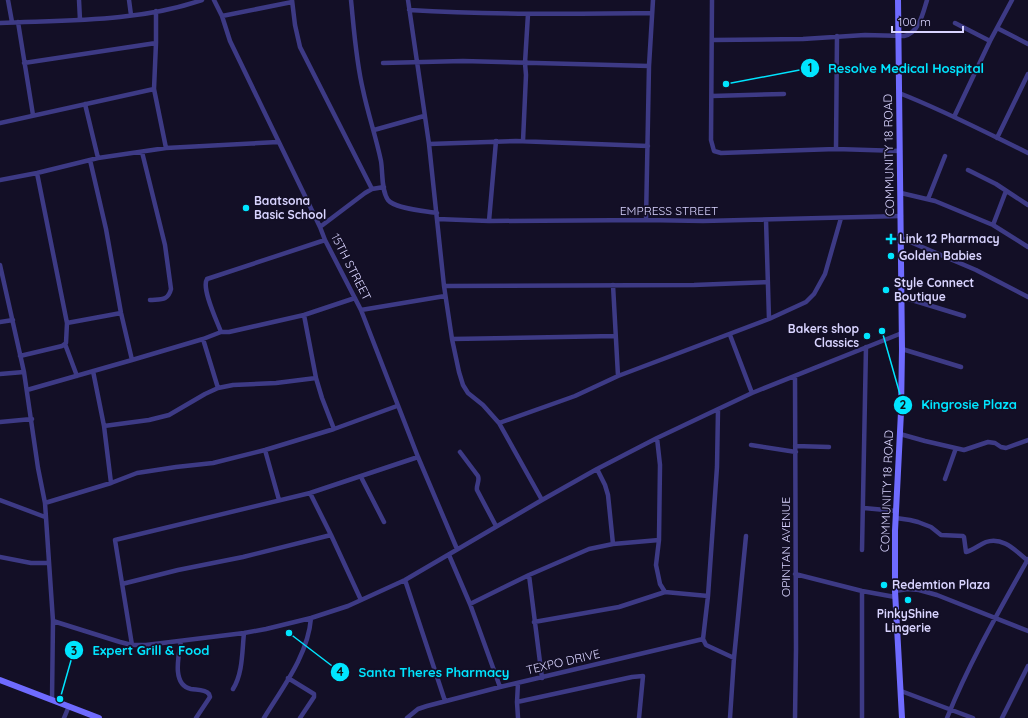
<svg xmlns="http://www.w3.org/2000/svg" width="1028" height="718" font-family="Quicksand,sans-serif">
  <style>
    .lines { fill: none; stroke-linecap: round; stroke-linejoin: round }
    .street { stroke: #3d3a85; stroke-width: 4.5 }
    .secondary { stroke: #6f6bff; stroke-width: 6 }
    .poi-dot { fill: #00e5ff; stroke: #130f26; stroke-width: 1.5 }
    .labels { text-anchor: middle; stroke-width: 3.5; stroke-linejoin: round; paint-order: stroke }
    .street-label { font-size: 12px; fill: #d9d4ff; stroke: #130f26 }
    .poi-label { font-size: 12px; font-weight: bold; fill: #d9d4ff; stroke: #130f26; text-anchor: start }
    .leader { fill: none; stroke: #00e5ff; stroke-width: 1.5 }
    .callout-dot { fill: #00e5ff; stroke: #130f26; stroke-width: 1.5 }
    .mark-label { font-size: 12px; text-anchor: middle; font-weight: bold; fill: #111 }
    .callout-label { font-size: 13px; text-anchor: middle; font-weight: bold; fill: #00e5ff; stroke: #130f26; stroke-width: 3.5; stroke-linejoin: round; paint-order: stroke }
  </style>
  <rect width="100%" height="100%" fill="#130f26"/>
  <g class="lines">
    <path class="street" d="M8,0L12,22
      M79,0L80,20
      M129,0L131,15
      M214,0L222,16L230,41L320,227L325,240L361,310L418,457L457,549
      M292,0L295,25L300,47L372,189
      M351,0C354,30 356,61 363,90C368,114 376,137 381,161C383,173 381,190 388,200C395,209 426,211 437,213
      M408,0L429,144L444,286L452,339L459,372L463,385L468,393L483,405L499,423L542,500
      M712,0L711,140L714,151L721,153L836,149L900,151
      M409,10C489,15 571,14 652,13
      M156,11V43L154,89L166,148
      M222,16L292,2
      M18,22L33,115
      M0,23C67,20 138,22 202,0
      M955,23L990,41
      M997,28L1028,44
      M712,40L803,39L865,35L904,36C919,33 923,13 927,0
      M24,63L156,43
      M383,63L463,61L649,66
      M899,93C943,110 985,132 1028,153
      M712,96L784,94
      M85,104L98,158
      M954,117L990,41L1012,0
      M0,123L154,89
      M374,130L424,116
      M997,138L1028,74
      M523,141L526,75L525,63L528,14
      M429,144L516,141L648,146
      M836,149L837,36
      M142,152L165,245L171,289C168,301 161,299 150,300
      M90,160L106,229L121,313L132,360
      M968,170L996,184L1028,205
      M0,180L37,173L98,158L166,148L278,142
      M901,193L935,201L993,225L1028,247
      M928,199L945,156
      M437,219L489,221L646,220L703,221L901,216
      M646,220L649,66L653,0
      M766,220L769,319
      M489,221L496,141
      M993,225L1006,191
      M320,227L365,193L372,189L384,187
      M901,238L976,270L1028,297
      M0,265L24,372L38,468L45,503L53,621L52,700
      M613,285L618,376
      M444,286L694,285L768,282
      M902,297L964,316
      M361,310L445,296
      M304,315L316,378L322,398L334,429
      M0,322L13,320
      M67,323L121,313
      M221,332C217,321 201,288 207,279L325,240
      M730,335L752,393
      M203,339L218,388
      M452,339L615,336
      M65,344L77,376
      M902,349L961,367
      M20,356L62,346L66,343L67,323L37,173
      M93,371L104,426L111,483
      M0,374L24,372
      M27,390L132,360L203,339L221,332H229L304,315L355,298
      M718,410L717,467L708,596L703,639L706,645L734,658
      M0,422L32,419
      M499,423L575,396L618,376L769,319L806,302L814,294L825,274L841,218
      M104,426L149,420L169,415L205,394L218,388L233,385L276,383L316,378
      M900,434L925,441L964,450L988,442L995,443L1001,447L1006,448L1028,440
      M657,438L660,465L659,540L656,565L660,584L665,592
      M751,445L796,452
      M795,446L829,447
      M265,450L279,500
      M460,452L478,476C480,481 476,485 477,490L496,526
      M597,469L605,485L608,495L613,544
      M361,477L384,522
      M945,479L956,448
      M310,493L331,535L361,600
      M0,500L45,517
      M45,503L111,483L137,473L176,467L213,463L265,450L334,429L397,406
      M864,508L896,511
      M896,518L910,520L918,522L931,527L941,535L963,536L964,537L966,552C973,550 979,545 986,542C1002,536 1016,551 1027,560
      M862,550L866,347
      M449,555L470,604L500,687
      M0,557L31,563H49
      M795,574L862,591L895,597
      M529,575L542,678
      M405,580L445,701
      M122,584L178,570L243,557L331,535
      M862,591V718
      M895,591L908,589L919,590L937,595L1028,631
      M470,604L529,575L589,549L613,544L659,540
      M53,621L120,642L132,645H146L244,633L266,629L311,618L348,606L405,580L542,500L597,469L657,438L752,393L902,333
      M534,622L619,607L665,592L708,596
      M181,641C179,654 171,685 191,689C197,690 205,689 209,694L210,697L196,718
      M132,645L115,540L310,493L418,457
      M288,678L314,694V697L300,718
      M518,683L517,702L518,718
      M233,689C243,673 242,651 244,633
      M901,691L973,718
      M517,702L632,677L643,676L639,718
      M64,718L69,706
      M264,718C283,687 308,655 311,618
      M407,718L418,709L427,706L500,687L703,639
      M730,718L734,658L746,536
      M795,718L796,649L795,376
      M947,718C969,663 999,611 1028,559
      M1002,718L1028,666"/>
    <path class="secondary" d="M898,0L902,349L901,412L895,531V591L902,718
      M0,680L99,718"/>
  </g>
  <g class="poi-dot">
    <circle cx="246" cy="208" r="4"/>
    <path d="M889 233h4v4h4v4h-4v4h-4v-4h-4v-4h4z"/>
    <circle cx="891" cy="256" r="4"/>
    <circle cx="886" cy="290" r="4"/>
    <circle cx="867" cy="336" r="4"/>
    <circle cx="884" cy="585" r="4"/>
    <circle cx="908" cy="600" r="4"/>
  </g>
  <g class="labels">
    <g class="street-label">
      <text transform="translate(889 155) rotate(-91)" y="4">COMMUNITY 18 ROAD</text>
      <text x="669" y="215">EMPRESS STREET</text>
      <text transform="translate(351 267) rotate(63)" y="4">15TH STREET</text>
      <text transform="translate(887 491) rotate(-88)" y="4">COMMUNITY 18 ROAD</text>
      <text transform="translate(786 547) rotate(-90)" y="4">OPINTAN AVENUE</text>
      <text transform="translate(563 662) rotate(-13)" y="4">TEXPO DRIVE</text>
    </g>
    <g class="poi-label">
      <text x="254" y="205">Baatsona<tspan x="254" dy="14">Basic School</tspan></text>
      <text x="899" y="243">Link 12 Pharmacy</text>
      <text x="899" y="260">Golden Babies</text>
      <text x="894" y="287">Style Connect<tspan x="894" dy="14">Boutique</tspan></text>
      <text x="859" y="333" text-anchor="end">Bakers shop<tspan x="859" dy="14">Classics</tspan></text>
      <text x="892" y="589">Redemtion Plaza</text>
      <text x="908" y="618" text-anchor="middle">PinkyShine<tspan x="908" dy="14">Lingerie</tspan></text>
    </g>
  </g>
  <path class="leader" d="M726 84L810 68M882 331L903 405M60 699L74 650M289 633L340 672"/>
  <g class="callout-dot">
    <circle cx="726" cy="84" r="4"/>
    <circle cx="882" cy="331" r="4"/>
    <circle cx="60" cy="699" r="4"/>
    <circle cx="289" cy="633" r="4"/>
    <circle cx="810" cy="68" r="10"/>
    <circle cx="903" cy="405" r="10"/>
    <circle cx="74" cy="650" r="10"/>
    <circle cx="340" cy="672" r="10"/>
  </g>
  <g class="mark-label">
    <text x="810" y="72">1</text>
    <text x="903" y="409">2</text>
    <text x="74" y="655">3</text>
    <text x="340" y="676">4</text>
  </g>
  <g class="callout-label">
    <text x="906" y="73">Resolve Medical Hospital</text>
    <text x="969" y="409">Kingrosie Plaza</text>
    <text x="151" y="655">Expert Grill &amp; Food</text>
    <text x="434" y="677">Santa Theres Pharmacy</text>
  </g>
  <path d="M892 26v6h71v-6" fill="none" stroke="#d9d4ff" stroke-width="2"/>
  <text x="898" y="26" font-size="12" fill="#d9d4ff" stroke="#130f26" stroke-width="3" paint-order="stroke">100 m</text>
</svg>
